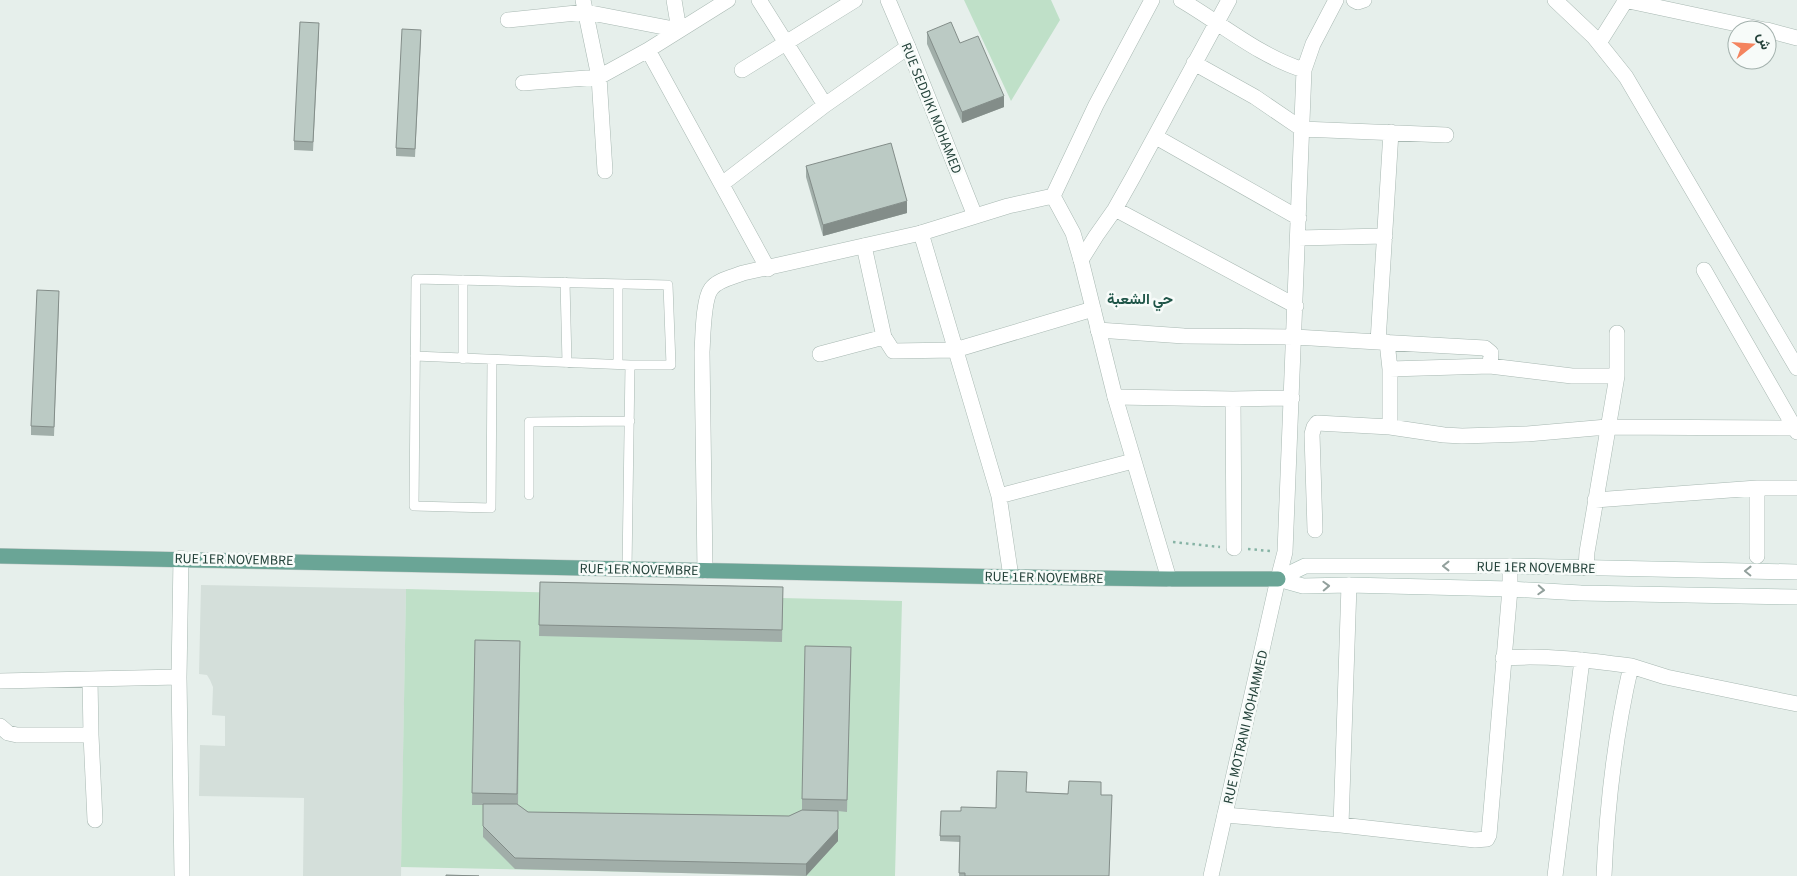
<svg xmlns="http://www.w3.org/2000/svg" width="1797" height="876" font-family="'Source Sans 3',Vazirmatn,sans-serif">
  <style>
    .built { fill: #d4dfda }
    .green { fill: #bfe0c8 }
    .lines { fill: none; stroke-linecap: round; stroke-linejoin: round }
    .service-casing { stroke: #a8b8b2; stroke-width: 10 }
    .minor-casing { stroke: #a8b8b2; stroke-width: 16 }
    .tertiary-casing { stroke: #a8b8b2; stroke-width: 16 }
    .secondary-casing { stroke: #a4bbb3; stroke-width: 16 }
    .primary-casing { stroke: #c2cac8; stroke-width: 16 }
    .path { stroke: #86b3a5; stroke-width: 2.5; stroke-dasharray: 2.5 4; stroke-linecap: butt }
    .service { stroke: #fff; stroke-width: 9 }
    .minor { stroke: #fff; stroke-width: 15 }
    .tertiary { stroke: #fff; stroke-width: 15 }
    .secondary { stroke: #fff; stroke-width: 15 }
    .primary { stroke: #6aa596; stroke-width: 15 }
    .wall { fill: #a1aea9 }
    .shaded-wall { fill: #838d89 }
    .building { fill: #bbcac4; stroke: #838d89 }
    .oneway { stroke: #92a09c }
    .labels { text-anchor: middle; stroke-width: 5; stroke-linejoin: round; paint-order: stroke }
    .street-label { font-size: 14px; fill: #24423a; stroke: #f7fbf9 }
    .neighbourhood-label { font-size: 15px; font-weight: bold; fill: #1f5548; stroke: #f7fbf9 }
  </style>
  <rect width="100%" height="100%" fill="#e6efeb"/>
  <path class="built" d="M201,585L406,589L401,876H303L304,798L199,796L200,745L225,746V716L212,715L213,687L210,680L207,675L199,674Z"/>
  <path class="green" d="M964,0H1051L1060,20L1011,101Z
    M406,589L902,601L895,876H816L401,867Z"/>
  <g class="lines">
    <defs>
      <path id="service" d="M463,280V359
        M565,282L567,363
        M415,356L630,365
        M492,360L491,508L414,506L416,279L668,285L671,365H630L627,569
        M618,364V284
        M529,495V422L630,421"/>
      <path id="minor" d="M583,0L599,77L648,50
        M728,0L648,50L768,269
        M759,0L825,105
        M1181,0C1222,24 1259,56 1304,70
        M1354,0L1358,2L1364,0
        M1555,0L1594,37L1626,77L1797,368
        M1624,0L1765,30
        M508,20L586,12L679,30L674,0
        M1767,30L1797,38
        M1599,43L1626,0
        M1194,63L1255,97L1302,129L1446,135
        M742,70L855,0
        M523,83L599,77L605,171
        M1391,132L1378,342L1485,348L1491,353L1490,366
        M1156,137L1299,218
        M722,184L825,105L908,47
        M1115,209L1296,306
        M921,233L999,496L1011,577
        M1298,238L1385,236
        M864,246L884,337L893,351L955,350L1093,309
        M1081,260L1096,236L1115,209L1133,177L1229,0
        M1704,270L1797,432
        M1098,330L1184,336L1295,337L1378,342
        M1387,342L1390,369L1490,366L1572,376H1617
        M820,354L884,337
        M1390,369V427L1444,435L1462,436L1527,434L1607,427L1794,428
        M1115,397L1233,399L1292,398
        M1233,399L1234,548
        M1757,488V556
        M999,496L1133,461
        M1595,500L1757,488H1797
        M1315,530L1312,434L1314,427L1317,423L1390,427
        M181,558L179,677L182,876
        M1586,568L1587,552L1617,376V333
        M1278,579L1285,552L1304,70L1313,44L1336,0
        M1503,658C1546,655 1588,660 1631,666
        M90,679L91,735
        M0,681L179,677
        M0,726L8,733L17,735H91L95,820
        M1225,815L1341,825L1475,840L1487,839L1489,835L1510,589V566
        M1341,825L1349,585
        M1555,876L1582,660
        M1604,876C1607,805 1615,735 1631,666L1666,677L1797,704"/>
      <path id="tertiary" d="M888,0L908,47L975,216
        M1152,0L1096,105L1053,196L1073,233L1081,260L1115,397L1169,579
        M705,571L702,352C703,337 703,300 711,289C717,280 733,277 743,273L921,233L1008,206L1053,196
        M1211,876L1278,579"/>
      <path id="secondary" d="M1278,579L1305,566H1510L1797,572
        M1278,579L1303,586L1349,585L1510,589L1581,593L1797,597"/>
      <path id="primary" d="M0,556L1011,577L1169,579H1278"/>
    </defs>
    <use href="#service" class="service-casing"/>
    <use href="#minor" class="minor-casing"/>
    <use href="#tertiary" class="tertiary-casing"/>
    <use href="#secondary" class="secondary-casing"/>
    <use href="#primary" class="primary-casing"/>
    <path class="path" d="M1173,542L1220,547
      M1248,549L1270,551"/>
    <use href="#service" class="service"/>
    <use href="#minor" class="minor"/>
    <use href="#tertiary" class="tertiary"/>
    <use href="#secondary" class="secondary"/>
    <use href="#primary" class="primary"/>
  </g>
  <path class="wall" d="M319,32L313,151L294,150V141Z
    M927,32L960,43L1004,107L962,123L927,44Z
    M421,38L415,157L396,156V148Z
    M806,166L907,213L823,236L806,177Z
    M59,299L54,436L31,435V426Z
    M540,582L783,587L782,642L539,636Z
    M475,640L520,641L518,805L528,812L789,816L802,810V799L851,647L847,812L838,811V841L806,876L515,869L483,837V805H472Z
    M1026,792L1101,795L1109,876H959L960,842L940,841V836L961,811L996,808Z"/>
  <path class="shaded-wall" d="M1004,96V107L962,123V112Z
    M907,201V213L823,236V225Z
    M838,829V841L806,876V864Z"/>
  <path class="building" d="M300,22L319,23L313,142L294,141Z
    M951,22L960,43L978,36L1004,96L962,112L927,32Z
    M402,29L421,30L415,149L396,148Z
    M891,143L907,201L823,225L806,166Z
    M37,290L59,291L54,427L31,426Z
    M540,582L783,587L782,630L539,625Z
    M475,640L520,641L517,794L472,793Z
    M805,646L851,647L847,800L802,799Z
    M997,771L1027,772L1026,792L1068,794L1069,781L1101,782V795H1112L1109,876H965V873H959L960,836H940L941,811H961V807L996,808Z
    M483,804H517L528,812L789,816L802,810L838,811V829L806,864L515,858L483,826Z
    M446,875L479,876H446Z"/>
  <defs><path id="oneway-chevron" d="M-2-3.5L2.5 0L-2 3.5" fill="none" stroke-width="1.6" stroke-linecap="round" stroke-linejoin="round" transform="scale(1.25)"/></defs>
  <g class="oneway">
    <use href="#oneway-chevron" transform="translate(1446 566) rotate(-180)"/>
    <use href="#oneway-chevron" transform="translate(1748 571) rotate(-179)"/>
    <use href="#oneway-chevron" transform="translate(1326 586) rotate(-2)"/>
    <use href="#oneway-chevron" transform="translate(1541 590) rotate(3)"/>
  </g>
  <g class="labels">
    <g class="street-label">
      <text transform="translate(932 108) rotate(68)" y="5">RUE SEDDIKI MOHAMED</text>
      <text transform="translate(234 559) rotate(1)" y="5">RUE 1ER NOVEMBRE</text>
      <text transform="translate(1536 567) rotate(1)" y="5">RUE 1ER NOVEMBRE</text>
      <text transform="translate(639 569) rotate(1)" y="5">RUE 1ER NOVEMBRE</text>
      <text transform="translate(1044 577) rotate(1)" y="5">RUE 1ER NOVEMBRE</text>
      <text transform="translate(1245 727) rotate(-77)" y="5">RUE MOTRANI MOHAMMED</text>
    </g>
    <g class="neighbourhood-label">
      <text x="1140" y="304">حي الشعبة</text>
    </g>
  </g>
  <g transform="translate(1752 45) rotate(73)"><circle r="24" fill="#f7fbf9" stroke="#a3b1ad"/>
  <path d="M0-4L9 19L0 12L-9 19Z" fill="#f4845f"/>
  <text y="-8" font-size="14" font-weight="bold" text-anchor="middle" fill="#24423a">ش</text>
  </g>
</svg>
